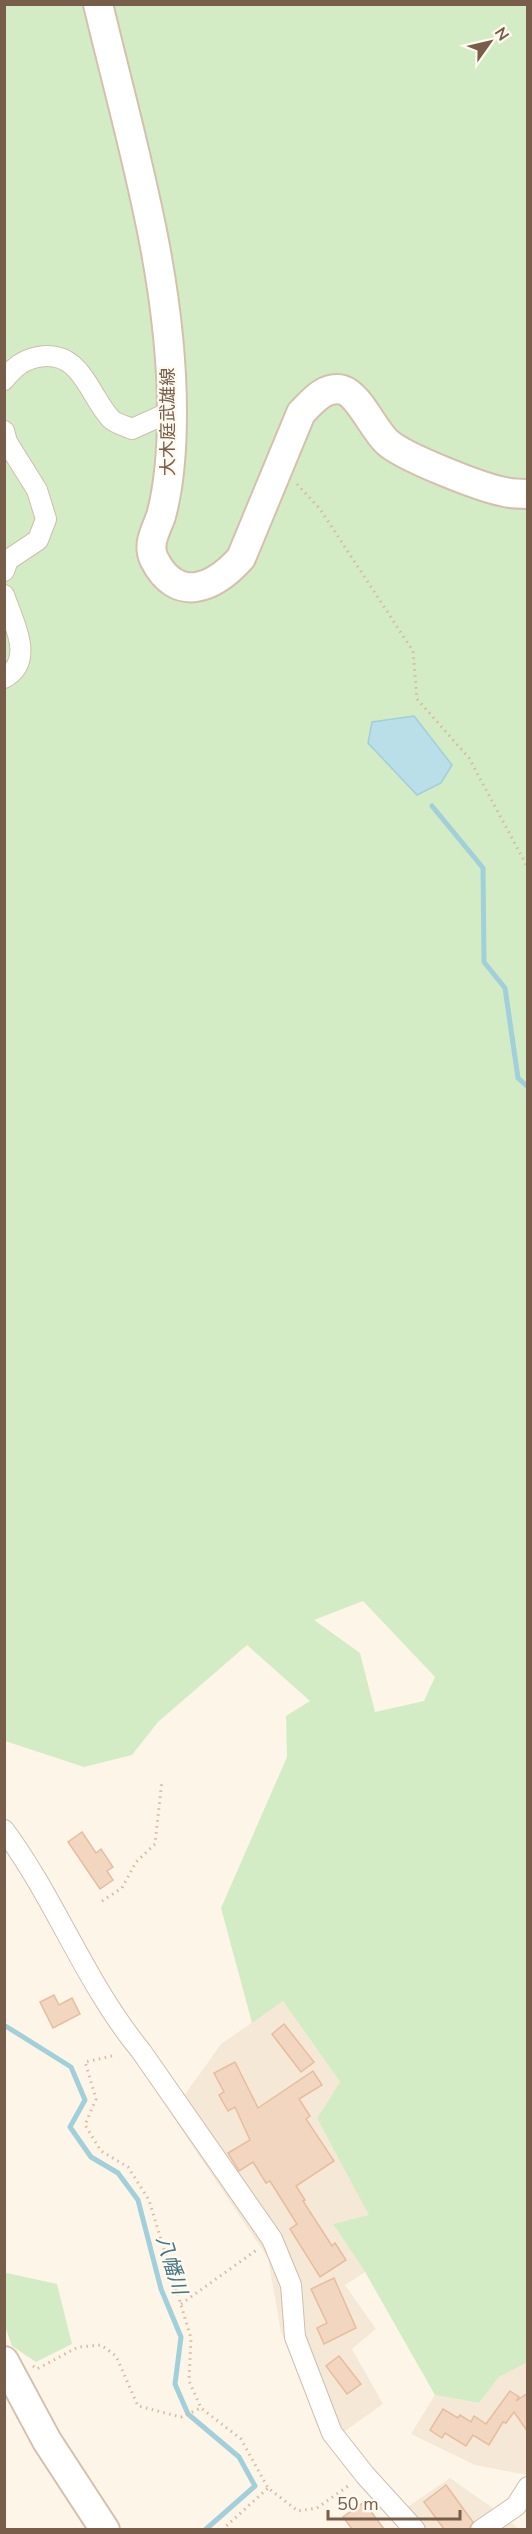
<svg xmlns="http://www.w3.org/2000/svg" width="532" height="2534" font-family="'Nunito Sans','Noto Sans JP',sans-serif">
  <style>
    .residential { fill: #f5e8d6 }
    .green { fill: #d3ecc5; fill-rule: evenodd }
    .water { fill: #bbdfe8; stroke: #a1cfda; stroke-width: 1.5 }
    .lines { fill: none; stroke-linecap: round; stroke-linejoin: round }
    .stream { stroke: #a1cfda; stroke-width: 5 }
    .building { fill: #f3d6bf; stroke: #e6bd9e; stroke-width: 1.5 }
    .street-casing { stroke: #cfbead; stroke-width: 22 }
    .secondary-casing { stroke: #d5c0ad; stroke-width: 32 }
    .path { stroke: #d9b9a1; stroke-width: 3; stroke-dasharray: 1.5 4.5; stroke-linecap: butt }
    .street { stroke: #fff; stroke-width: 20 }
    .secondary { stroke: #fff; stroke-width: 28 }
    .labels { text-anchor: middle; stroke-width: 4.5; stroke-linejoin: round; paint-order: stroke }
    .street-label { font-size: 18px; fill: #785d4b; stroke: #fff9ef }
    .water-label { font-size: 20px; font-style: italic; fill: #407785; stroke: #fff9ef }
  </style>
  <rect width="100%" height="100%" fill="#fdf6e8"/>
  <path class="residential" d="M283,2001L340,2082L317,2118L370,2215L333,2224L365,2272L345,2285L376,2329L352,2349L383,2404L328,2443L281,2332L268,2258L171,2114L221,2044Z
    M527,2362V2475L475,2465L411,2434L435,2395L479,2403L499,2377Z
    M450,2478L507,2518L518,2529H422L403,2510Z"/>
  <path class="green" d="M4,5H527L528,2362L499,2377L479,2403L435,2395L365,2272L333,2224L369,2215L317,2118L340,2082L283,2001L252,2023L221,1908L287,1757L286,1716L310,1701L247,1645L158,1722L132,1755L84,1767L5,1741ZM363,1601L435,1677L424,1701L375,1712L360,1653L314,1620Z
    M7,2273L57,2284L72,2344L36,2362L12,2346L5,2326L4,2275Z"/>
  <path class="water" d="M414,716L452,765L441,783L417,795L368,743L372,722Z"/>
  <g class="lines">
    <path class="stream" d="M432,806L483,868L484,962L505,988L518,1078L528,1087
      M4,2025L71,2067L85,2100L70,2127L91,2157L118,2173L138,2200L161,2289L181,2337L175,2384L188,2414L239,2457L255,2486L205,2530"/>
  </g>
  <path class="building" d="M82,1832L96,1853L101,1849L113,1867L107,1871L113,1880L100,1889L68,1842Z
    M54,1995L59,2005L72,1998L80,2014L53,2028L40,2002Z
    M284,2024L314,2062L301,2072L272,2034Z
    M235,2062L258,2108L313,2071L322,2085L299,2099L310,2116L306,2119L334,2161L296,2186L305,2200L303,2201L332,2246L335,2243L346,2260L320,2277L290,2229L297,2224L270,2181L266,2183L253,2162L239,2171L228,2153L250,2140L235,2107L228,2111L219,2095L224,2092L214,2073Z
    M334,2278L356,2328L324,2344L317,2328L327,2323L311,2289Z
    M339,2356L361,2384L347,2394L326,2366Z
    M510,2391L519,2397L516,2401L528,2393V2432L514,2412L506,2423L503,2422L489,2445L473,2435L466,2446L445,2433L442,2438L430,2430L443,2409L458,2418L460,2415L471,2422L474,2416L486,2424Z
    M446,2485L473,2522L469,2529H444L424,2502Z
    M364,2502L384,2529H352L343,2517Z"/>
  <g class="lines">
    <defs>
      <path id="street" d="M4,380C14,367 23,360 38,357C81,349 88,394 111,419C116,424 126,426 132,429L172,411
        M4,431L7,442L37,490L46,519L38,540L8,560L4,571
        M4,595C13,622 36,661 4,678
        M4,1830C56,1900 85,1983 141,2051L272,2239L291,2285L295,2337L332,2433L365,2475L415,2530
        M481,2530L516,2506L528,2487"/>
      <path id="secondary" d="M98,4C130,138 172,274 172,412C172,446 170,483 161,516C156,530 147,544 154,559C177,605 214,588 241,558L301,413C312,402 325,385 343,390C359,395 373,429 387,442C403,457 482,488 505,492C512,494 520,494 528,494
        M4,2361L47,2441L105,2530"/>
    </defs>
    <use href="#street" class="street-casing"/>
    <use href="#secondary" class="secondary-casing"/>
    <path class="path" d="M297,484L320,509L413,651L417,699L469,758L528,868
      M102,1901L122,1888L136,1862L155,1844L162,1780
      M112,2056L85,2062L96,2099L85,2125L101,2151L128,2167L149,2200L191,2338L189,2381L201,2408L241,2439L268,2488L298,2511L317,2508L351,2484
      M181,2304L258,2249
      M33,2366L37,2369L78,2347L101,2345L116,2356L138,2406L181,2417L201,2408
      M222,2530L268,2488"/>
    <use href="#street" class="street"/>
    <use href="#secondary" class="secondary"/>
  </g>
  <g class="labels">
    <g class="street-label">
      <text transform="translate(168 422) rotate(-90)" y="6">大木庭武雄線</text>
    </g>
    <g class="water-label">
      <text transform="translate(172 2265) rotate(73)" y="7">八幡川</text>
    </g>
  </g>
  <rect width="532" height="2534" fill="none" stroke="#785d4b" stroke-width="12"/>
  <g transform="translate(490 42) rotate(56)" stroke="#fff9ef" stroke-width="4.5" paint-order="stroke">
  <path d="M0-4.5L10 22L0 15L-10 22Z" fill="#785d4b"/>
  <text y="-9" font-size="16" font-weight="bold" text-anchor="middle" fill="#785d4b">N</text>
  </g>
  <path d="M328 2510v9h132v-9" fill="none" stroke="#785d4b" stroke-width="3"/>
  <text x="337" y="2510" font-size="18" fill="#785d4b" stroke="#fff9ef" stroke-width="4.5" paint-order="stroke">50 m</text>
</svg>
